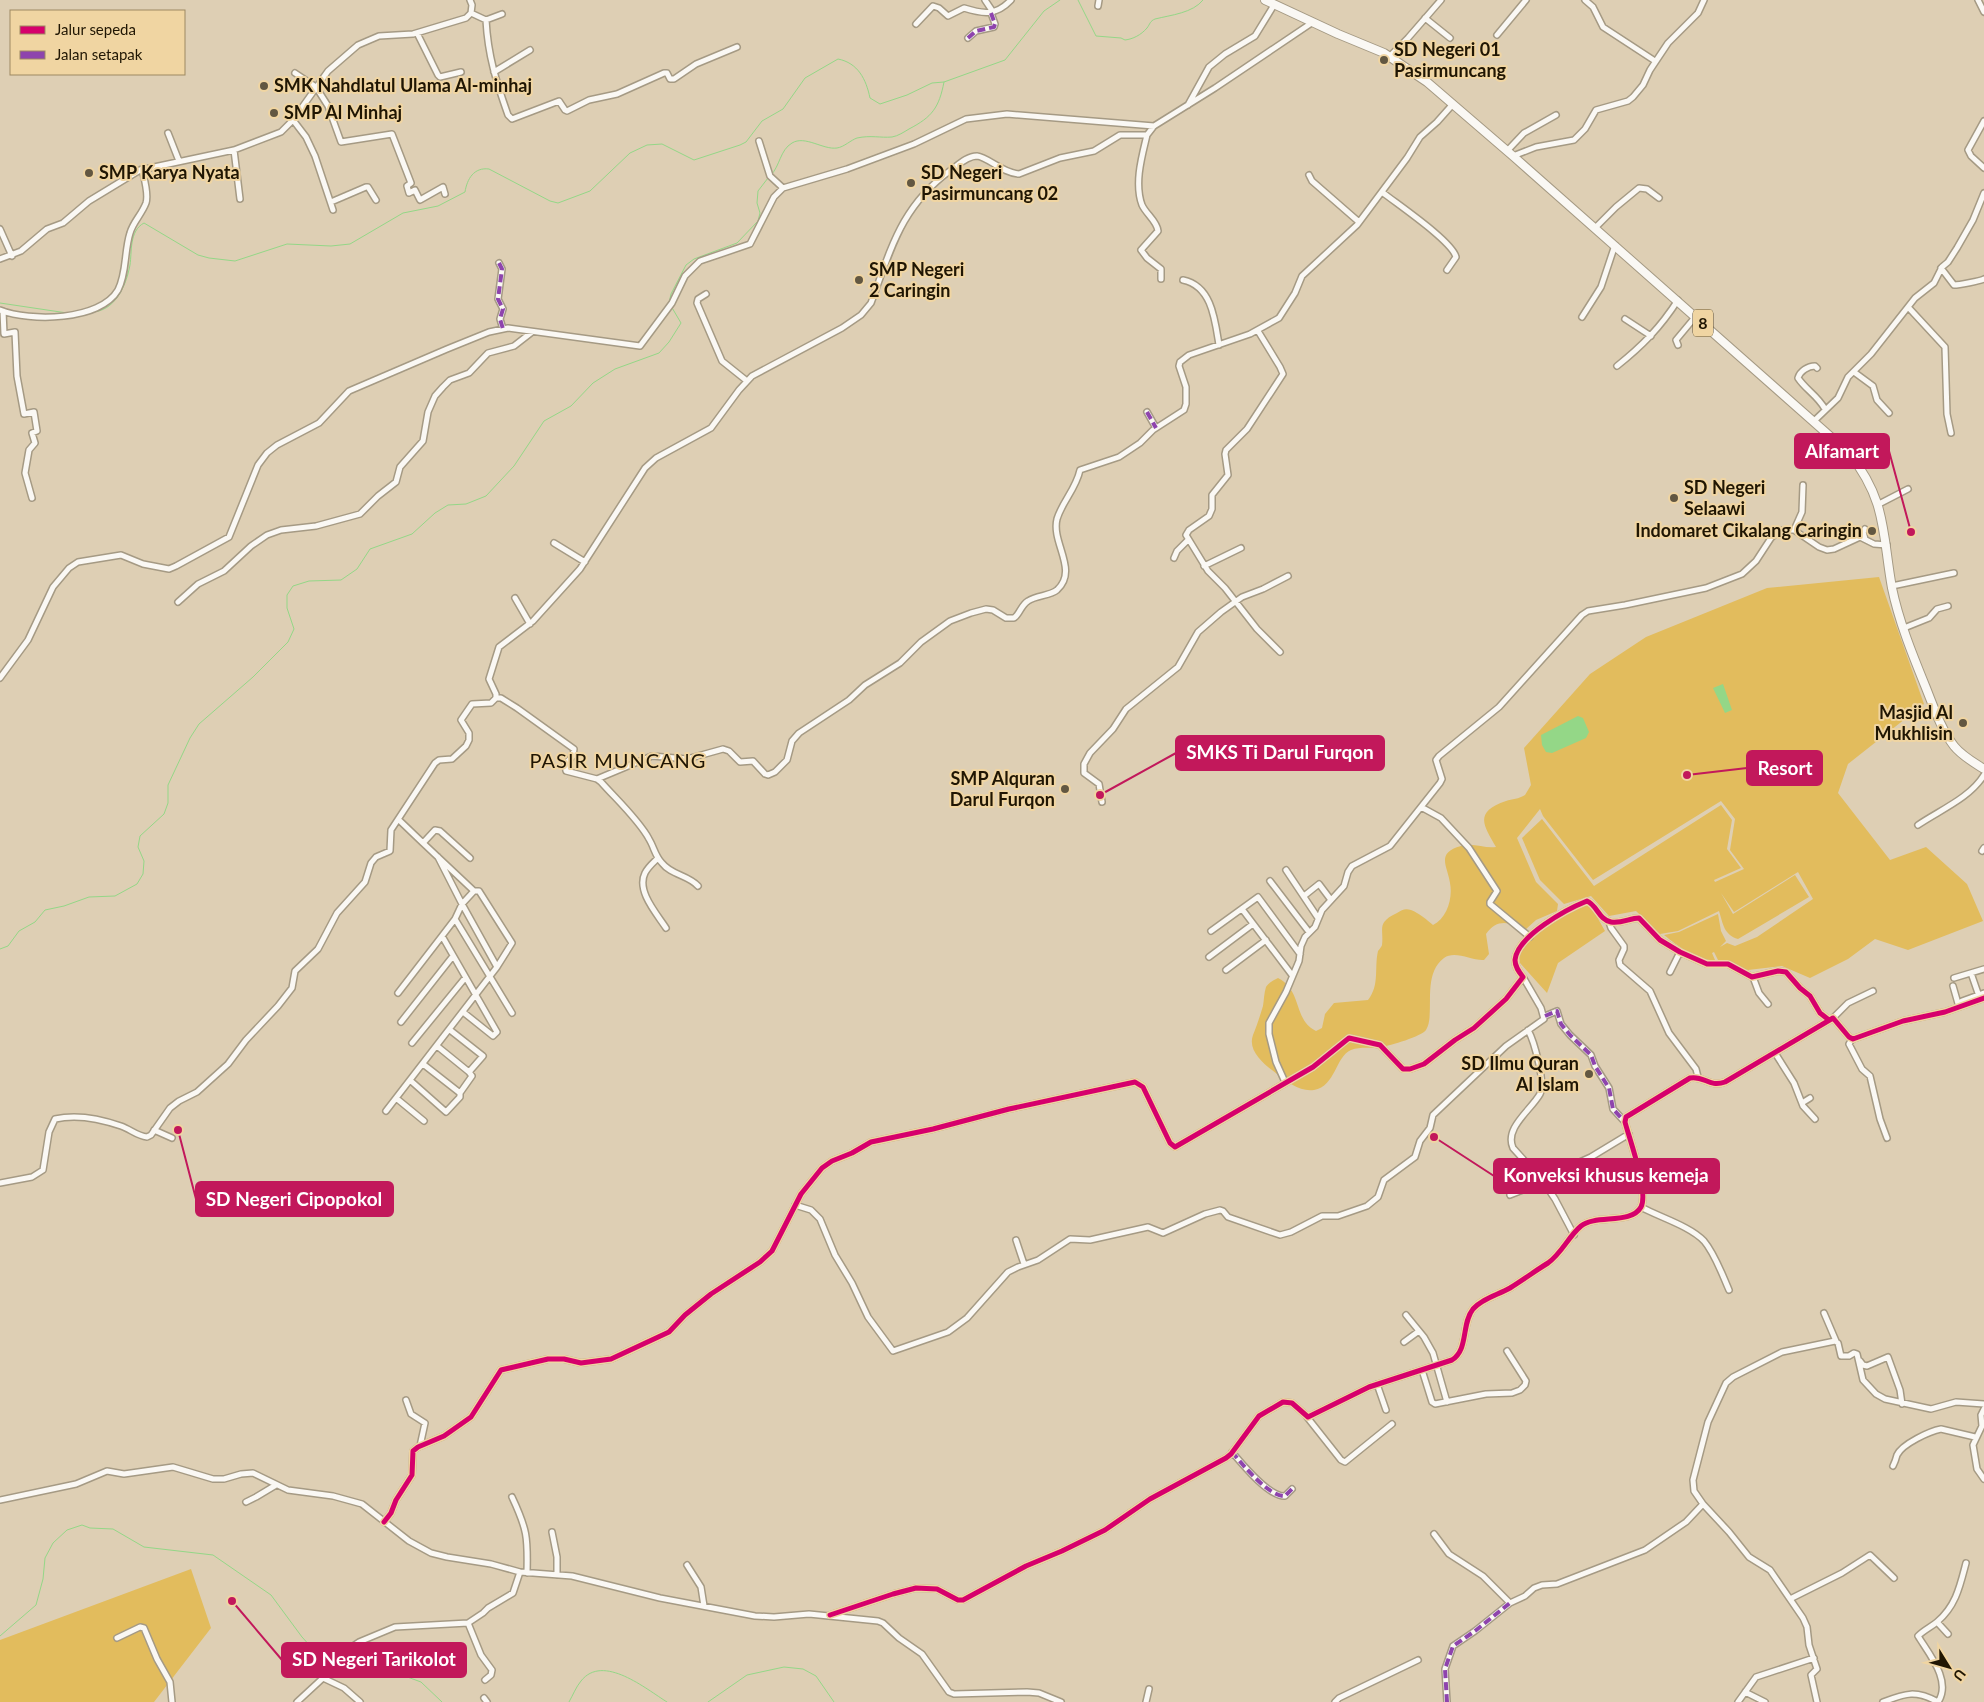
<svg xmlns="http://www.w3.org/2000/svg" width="1984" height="1702" font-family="Lato,sans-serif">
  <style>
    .green { fill: #e2bc5d }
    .water { fill: #94d787 }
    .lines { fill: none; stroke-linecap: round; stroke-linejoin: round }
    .stream { stroke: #94d787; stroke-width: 1 }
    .minor-casing { stroke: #a59a84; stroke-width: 8 }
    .highway-casing { stroke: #a59a84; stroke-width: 10 }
    .minor { stroke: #faf8f4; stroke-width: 5 }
    .highway { stroke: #faf8f4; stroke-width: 8 }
    .quiet { stroke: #8e44ad; stroke-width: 4; stroke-dasharray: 8 4; stroke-linecap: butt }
    .cycleway-casing { stroke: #f0d5a2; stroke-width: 8 }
    .cycleway { stroke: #d6006c; stroke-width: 5 }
    .poi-dot { fill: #625741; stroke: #f0d5a2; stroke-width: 2 }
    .labels { text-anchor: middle; stroke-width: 4; stroke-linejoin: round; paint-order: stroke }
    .shield { fill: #f0d5a2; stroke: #5e4f33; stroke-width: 1 }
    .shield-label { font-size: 16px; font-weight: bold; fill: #201603 }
    .poi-label { font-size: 18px; font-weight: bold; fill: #201603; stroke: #f0d5a2; text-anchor: start }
    .quarter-label { font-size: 20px; letter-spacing: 1px; fill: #201603; stroke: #f0d5a2 }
    .leader { fill: none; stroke: #c2185b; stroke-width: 2 }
    .callout-dot { fill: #c2185b; stroke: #f0d5a2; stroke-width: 2 }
    .callout { fill: #c2185b; stroke: #c2185b; stroke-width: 2 }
    .callout-label { font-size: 19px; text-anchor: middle; font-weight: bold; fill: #fff }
  </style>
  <rect width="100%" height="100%" fill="#decfb4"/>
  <path class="green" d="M1879,577L1924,704L1848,764L1838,793L1890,860L1926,847L1967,884L1983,921L1908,950L1875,939L1848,959L1810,978L1782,966L1748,970L1718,960L1714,952L1712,953L1715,960C1697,961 1678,946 1664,935L1679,932L1718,914L1721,931L1726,941L1720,947L1727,943L1735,946L1757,937L1813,899L1798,872L1734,912L1721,893L1733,914L1795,875L1809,897L1738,939C1724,935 1723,924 1719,911L1678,931L1660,934L1636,911L1609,916L1591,896L1564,904L1540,880L1522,838L1542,819L1594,886L1721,805L1732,820L1727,849L1741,868L1714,880L1715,882L1744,869L1730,850L1735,819L1721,801L1593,880L1543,816L1540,809L1517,838L1536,882L1558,904L1557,911L1536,920L1525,930C1510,922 1497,918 1486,934L1489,954L1484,960C1472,961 1455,950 1444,958C1421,975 1436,1014 1426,1030C1422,1036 1390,1046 1381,1047C1371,1049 1361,1046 1351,1050C1335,1057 1336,1086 1314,1090C1300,1092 1287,1082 1277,1074C1265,1065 1247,1051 1253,1035C1257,1025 1260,1016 1263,1006C1264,1000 1264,993 1266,987C1268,983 1274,980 1278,978C1303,991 1293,1020 1316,1031L1322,1028L1325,1014L1334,1003L1368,1000C1380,985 1374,968 1378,951C1379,950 1382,946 1382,945C1384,928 1376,923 1397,913C1402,910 1405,908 1411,910C1419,913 1427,920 1433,925C1447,918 1453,898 1450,883C1448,867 1435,853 1461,846C1473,842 1485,849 1496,847C1483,825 1474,812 1506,801C1512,799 1519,799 1525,795L1531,785L1524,748L1590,674L1646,637L1767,588Z
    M1585,903L1592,908L1605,931L1558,963L1547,993L1520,963L1519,953L1535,934Z
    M191,1569L211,1628L154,1702H0V1640Z"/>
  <path class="water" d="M1723,684L1732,710L1725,713L1713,688Z
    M1578,716L1583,718L1589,732L1586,738L1552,753L1546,752L1542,745L1541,735Z"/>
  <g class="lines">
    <path class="stream" d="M1078,0L1096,36L1121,38L1125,40C1133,39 1141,35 1147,28C1150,24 1150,21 1155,19C1171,15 1193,13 1203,0
      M771,175C780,166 780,150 792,143C805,135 823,150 837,148C844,147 851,140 857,138C871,135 880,138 892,137C898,136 904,132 909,129C932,117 939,108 944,82
      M0,303L67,313
      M669,303L671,294L686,265L694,259L737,243L758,221L760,213L757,203L758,191L768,178
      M91,312C115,312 126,286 130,265C132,252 129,231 144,223L198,255L209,258L235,261L287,244L331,246L350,244L403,213L438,206L465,192C467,179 474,167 489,169L550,201L558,203L590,191L630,153L647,145L662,144L694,160L740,145L746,142L762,121L783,109L805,78L838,59C858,63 866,79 870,98L880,104L907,95L932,83L944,82L1005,60L1044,11L1060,0
      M0,949L8,946L19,931L35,922L45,910L64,906L89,897L115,896L137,884L143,874L144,861L138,847L140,836L164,814L168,803V785L190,738L199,724L253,677L288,642L294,629L287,608V595L293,586L309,581L341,580L357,569L370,549L412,534L435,513L448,505L466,504L486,496L514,466L544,421L571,406L593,383L615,369L659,353L669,342L681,323L671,306
      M0,1636L36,1605L43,1579L45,1558L53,1543L67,1530L82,1525L90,1528L113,1529L144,1547L213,1555L271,1595L302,1637L321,1658L332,1664
      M335,1666L345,1672L369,1668H383L421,1682L442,1702
      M569,1702C573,1695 576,1687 581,1681C603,1653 646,1689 667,1702
      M708,1702L747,1675L784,1667L803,1669L816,1676L834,1702"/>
    <defs>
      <path id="minor" d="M985,0L993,12
        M1585,0L1593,7L1603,27L1655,61
        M1978,0L1984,12
        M1098,6L1099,0
        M471,13L486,20C488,56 496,81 508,115L512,119L559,101L565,110L567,111L589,100L617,94L664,73H667L670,79H674L696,64L737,47
        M1425,18L1450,38
        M486,20L502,14
        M916,24L933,6L939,8L948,16L964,8C983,14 996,16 1011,0
        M417,33L438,75L440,77L461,72
        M1497,35L1526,0
        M968,38L976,31L994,27L995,24L991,13
        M1389,57L1408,38L1441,0
        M494,72L530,50
        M295,73L316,87L328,106L341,142L392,134L411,183L407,186L409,193L415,190L420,200L443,187L445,194
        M1188,105L1209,67L1225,54L1255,36L1274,5
        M293,120L306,137L315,156L333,210
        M1984,121L1968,150L1971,156L1984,168
        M168,133L179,161
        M1147,135C1142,156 1134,183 1142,205C1146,214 1157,221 1158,231L1141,250L1147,258L1161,269V279
        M759,141L770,176L783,188
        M234,150L240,199
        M1507,151L1524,133L1556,115
        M1513,156L1536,147L1574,140L1585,129L1596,110L1628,101L1633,97L1643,85L1650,70L1668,43L1698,13L1704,0
        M1309,175L1312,181L1359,222
        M1382,192C1397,204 1452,241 1456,257L1447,270
        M331,202L366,187H368L376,200
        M1595,228L1616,207L1639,188L1647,189L1659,198
        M0,229L12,256
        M0,259L21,251L47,229L63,223L89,201L140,170L234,150L281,132L293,120L328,71L358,45L379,36L413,34L466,18L471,13L472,5L470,0
        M499,263L502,269L498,299L503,309L500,319L503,329
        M1941,268L1954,285C1959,285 1980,281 1984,279
        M1183,280C1212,286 1215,320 1219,345
        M706,294L698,299L697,303L722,361L747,381
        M1908,307L1945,347L1947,414L1951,433
        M0,310C30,322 100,321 118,290C127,272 124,252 130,233C133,222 142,214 146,203C149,194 144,178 142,169
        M3,311L4,334L15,332L17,376L24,414L34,412L37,431L32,433L35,443L29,450L25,473L32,498
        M1582,317L1601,287L1615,245
        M1625,319L1651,336
        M1258,331L1280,367L1283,374L1247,429L1226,450L1225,454L1228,475L1212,495V509L1209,516L1189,530L1186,535L1208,571L1225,588L1257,629L1280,652
        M1678,345L1676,340L1696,316
        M1617,366C1642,346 1660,328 1678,300
        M1817,368L1815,366C1808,366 1800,371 1798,378C1806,390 1817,395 1825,409
        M1854,372L1873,386L1877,400L1889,413
        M1147,412L1156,428
        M1814,421L1838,398L1848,377L1871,354L1915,298L1934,283L1942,267L1948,262L1957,248L1973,220L1984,193
        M1879,504L1908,489
        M1865,529L1863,532L1865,539
        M1794,530L1802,512L1803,485
        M554,543L585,562
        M1174,558L1177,551L1188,540
        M1204,566L1241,548
        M1892,586L1954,573
        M515,598L530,624
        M178,602L198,584L224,571L251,546L267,535L281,530L316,526L360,514L378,496L396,482L400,467L423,441L428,412L435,396L443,387L450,380L469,373L488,353L514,346L532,332
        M1904,628L1929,618L1937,609L1948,606
        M0,678L28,640L53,587L69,568L78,562L121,555L143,564L169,569L176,566L229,537L258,465L267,453L277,445L319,423L349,391L447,349L489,332L508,328L640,346L672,303L685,276L700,261L750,244L774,197L783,188L847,169L914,144L966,119L1007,114L1154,126
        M496,698V694L489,679L499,647L533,621L580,569L645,468L656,458L711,428L739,390L752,376L842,328L861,315L871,303C891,249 901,206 951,170C958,165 967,156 977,156C988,157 1002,173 1019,174L1060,158L1094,151L1120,135H1147L1154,126L1215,88L1313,22
        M597,779L652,756L687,759L723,749L729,751L740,762L753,761L765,774L768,775L775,772L787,760L792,741L799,733L849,700L865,685L900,663L921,642L950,621L971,613L986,609L993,610L1006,618H1014C1020,614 1021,605 1028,601C1037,595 1050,596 1057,590C1079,570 1051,543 1057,519C1062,502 1076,489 1080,470L1119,457L1140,443L1153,430L1184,410L1186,404V387L1179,366L1180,362L1189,355L1250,334L1279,318L1295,293L1302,276L1357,225L1407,158L1420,137L1437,122L1453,104
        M1102,802L1099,784L1084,773V764L1090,753L1113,729L1126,709L1178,667L1198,632L1221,612L1242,597L1263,589L1288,576
        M1421,807L1441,818L1469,848L1497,891L1490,902V904L1530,937
        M399,820L423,843L435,830L440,831L470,858
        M1918,825C1940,810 1970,798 1984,775
        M423,843L474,891L462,904L438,857
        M1982,851L1984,848
        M658,858C653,863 648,867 645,873C636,891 657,914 666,928
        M1286,870L1318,918
        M1270,881L1309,932
        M474,891H479L512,943L497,967L462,904L455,919L512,1013
        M1304,896L1319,884L1331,900
        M1242,909L1292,975
        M1609,922L1611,928L1624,946V949L1619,960L1620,965L1650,991L1669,1033L1696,1069L1698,1077
        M1211,931L1258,897L1300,954
        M442,936L455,919
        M1209,957L1253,924
        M1226,970L1266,940
        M1670,972L1680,952
        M1971,973L1980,999
        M1753,977L1759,993L1768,1004
        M1954,978L1984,969
        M1953,986L1959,1007
        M398,993L442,936L497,1032L493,1036L463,1012
        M1962,1001L1984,993
        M1545,1016L1557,1011L1561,1024L1570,1035L1591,1055L1595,1066L1609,1088L1613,1109L1625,1122
        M1833,1018L1848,1003L1873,991
        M401,1022L453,956
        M1528,1030C1534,1041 1546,1083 1540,1094C1531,1110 1504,1128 1513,1148L1542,1180L1555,1199L1574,1235
        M1852,1039L1849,1044L1862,1069L1870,1076L1880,1119L1887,1138
        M412,1043L465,978
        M437,1046L469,1072L483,1056L450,1030
        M1775,1053L1794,1083L1803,1106L1815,1119
        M423,1064L460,1093L472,1076L469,1072
        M411,1081L446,1112L460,1097V1093
        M1285,1082L1276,1062L1269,1034V1023L1286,992L1299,961L1301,946L1305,937L1315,927L1322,910L1344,886L1348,872L1352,866L1390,846L1440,783L1442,779L1436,760L1439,756L1499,707L1582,615L1588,611L1625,605L1706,588L1742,574L1756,561L1771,538L1780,530H1794L1819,547L1827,550L1834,549L1860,537L1874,544L1887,545
        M396,1098L424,1121
        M1802,1103L1810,1098
        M386,1111L497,967
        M154,1130L172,1138
        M0,1183L32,1177L43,1170L49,1132L55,1119C76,1114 101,1119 121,1126C130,1129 137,1136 147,1137L151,1135L170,1108L179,1101L197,1092L228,1064L246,1040L278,1006L292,988L295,971L318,949L337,913L365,882L371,863L376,857L390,851L391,830L435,763L439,760L452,759L466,746L469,740V733L461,720L472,704L491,703L496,698H501L517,708L574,749L573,756L565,764L566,771L597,779L601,782C615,798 639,820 649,839C654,847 655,856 662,863C671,875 688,875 698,886
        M1510,1195L1528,1188L1551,1175L1591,1157L1629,1134
        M795,1205L811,1210L820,1219L835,1255L852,1283L868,1317L893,1351L948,1332L967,1318L1008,1272L1018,1267L1038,1260L1070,1239L1090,1240L1148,1227L1163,1233L1205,1214L1220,1210L1223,1211L1228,1217L1280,1235L1291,1232L1322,1216H1338L1367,1206L1378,1197L1384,1180L1415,1157L1420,1141L1430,1128L1433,1115L1506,1046L1544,1019L1541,1008L1523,977
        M1641,1207C1659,1217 1690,1226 1704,1241C1715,1254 1722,1274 1729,1290
        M1016,1240L1024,1264
        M1824,1313L1836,1341
        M1406,1315L1424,1337L1433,1353L1447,1402
        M1404,1342L1419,1331
        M1860,1361L1863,1365L1867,1366L1888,1357L1900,1390L1902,1404
        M1422,1370L1432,1402L1435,1404L1486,1394L1512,1393L1520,1390L1525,1385L1526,1381L1507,1351
        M1377,1384L1386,1410
        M406,1400L411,1414L425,1423L420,1446
        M1984,1409L1981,1415L1982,1426L1973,1445L1977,1469L1984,1479
        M1307,1417L1341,1460L1345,1462L1392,1424
        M1232,1452C1242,1464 1269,1497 1285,1496L1292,1489
        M1893,1466C1895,1462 1896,1459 1897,1455C1902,1444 1930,1431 1941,1429L1975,1437
        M512,1497C527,1529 528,1537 527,1573
        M0,1500L76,1484L107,1471L124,1474L173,1467L213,1479H224L241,1474L253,1473L288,1490L333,1496L362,1504L409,1541L431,1553L447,1557L491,1564L520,1572L572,1576L660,1598L755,1616L774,1617L809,1614L878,1621L883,1623L899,1638L922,1654L949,1692L954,1694L1027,1692L1039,1693L1061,1702
        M246,1502L256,1497L276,1485
        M384,1522L391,1513L396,1500L412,1475L413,1451L418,1447L444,1436L471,1417L501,1370L548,1359H564L581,1363L611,1359L669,1332L685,1315L711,1294L760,1262L772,1251L801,1194L822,1168L832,1161L852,1153L871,1142L933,1129L1009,1109L1135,1082L1143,1087L1170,1143L1175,1147L1313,1067L1349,1038L1380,1045L1403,1069H1410L1424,1064L1455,1040L1474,1028L1506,999L1523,977C1519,972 1515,967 1515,960C1517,936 1567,909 1587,901C1597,905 1599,920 1611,922C1621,924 1630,918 1639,918L1660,940L1680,952L1707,964H1728L1752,977L1778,971L1786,972L1800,988L1810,996L1820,1013L1829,1020
        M552,1532L557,1557V1575
        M1434,1534L1449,1554L1483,1576L1510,1603
        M687,1565L701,1587L704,1606
        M1790,1599L1842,1573L1870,1555L1894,1578
        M830,1615L893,1594L916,1588L937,1589L958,1600H963L1026,1566L1062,1551L1105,1530L1150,1499L1226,1458L1231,1454L1259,1416L1283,1402L1292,1403L1308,1417L1369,1387L1452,1360C1469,1349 1461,1324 1473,1309C1483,1298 1498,1295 1510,1288C1523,1280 1535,1271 1548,1263C1562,1253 1568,1237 1581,1226C1596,1214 1631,1225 1641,1207C1649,1192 1629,1138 1625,1122L1626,1117L1631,1114L1690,1078C1704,1075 1709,1088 1725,1082L1833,1018L1849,1037L1853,1039L1903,1021L1945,1012L1984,998
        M1937,1622L1948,1634
        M468,1623L481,1655L492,1670L491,1675L485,1680
        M117,1638L140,1627L144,1628L157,1659L170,1682L172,1702
        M323,1678L344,1688L360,1702
        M1745,1692L1765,1702
        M484,1698L487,1702
        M297,1702L323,1678L341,1654L359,1642L395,1627L468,1623L483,1613L488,1608L513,1593L520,1572
        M1146,1702L1149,1689
        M1335,1702L1339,1698L1418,1660
        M1447,1702L1445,1669L1453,1646L1475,1631L1510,1603L1525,1596L1534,1588L1542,1585L1557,1584L1645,1550L1686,1522L1703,1504
        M1738,1702L1756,1677L1814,1658
        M1817,1702L1811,1675L1817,1669L1809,1645L1807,1627L1803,1618L1770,1570L1749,1557L1729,1532L1703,1504L1694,1491L1693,1480L1708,1422L1726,1383L1733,1377L1782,1352L1835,1341L1838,1343L1841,1356H1849L1854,1353L1857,1354L1863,1380L1876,1394L1885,1399L1931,1409L1956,1402L1984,1404
        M1883,1702C1906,1693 1916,1690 1938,1702C1952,1681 1929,1654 1918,1636C1924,1630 1931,1627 1937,1622C1956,1606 1960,1586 1966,1563"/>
      <path id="highway" d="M1265,0L1338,34L1384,53L1427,82L1513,156L1849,453C1887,501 1882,532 1892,588C1899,622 1913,656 1926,688C1934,708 1941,729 1954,746C1962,756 1973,762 1984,769"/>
    </defs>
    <use href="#minor" class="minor-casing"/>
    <use href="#highway" class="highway-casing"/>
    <use href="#minor" class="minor"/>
    <use href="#highway" class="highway"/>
    <path class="quiet" d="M968,38L976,31L994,27L995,24L991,13
      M499,263L502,269L498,299L503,309L500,319L503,329
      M1147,412L1156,428
      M1545,1016L1557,1011L1561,1024L1570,1035L1591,1055L1595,1066L1609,1088L1613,1109L1625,1122
      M1232,1452C1242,1464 1269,1497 1285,1496L1292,1489
      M1447,1702L1445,1669L1453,1646L1475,1631L1510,1603"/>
    <defs>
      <path id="cycleway" d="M384,1522L391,1513L396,1500L412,1475L413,1451L418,1447L444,1436L471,1417L501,1370L548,1359H564L581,1363L611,1359L669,1332L685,1315L711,1294L760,1262L772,1251L801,1194L822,1168L832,1161L852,1153L871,1142L933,1129L1009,1109L1135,1082L1143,1087L1170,1143L1175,1147L1313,1067L1349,1038L1380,1045L1403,1069H1410L1424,1064L1455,1040L1474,1028L1506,999L1523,977C1519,972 1515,967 1515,960C1517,936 1567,909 1587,901C1597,905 1599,920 1611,922C1621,924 1630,918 1639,918L1660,940L1680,952L1707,964H1728L1752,977L1778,971L1786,972L1800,988L1810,996L1820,1013L1829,1020
        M830,1615L893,1594L916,1588L937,1589L958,1600H963L1026,1566L1062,1551L1105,1530L1150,1499L1226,1458L1231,1454L1259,1416L1283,1402L1292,1403L1308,1417L1369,1387L1452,1360C1469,1349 1461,1324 1473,1309C1483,1298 1498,1295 1510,1288C1523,1280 1535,1271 1548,1263C1562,1253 1568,1237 1581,1226C1596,1214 1631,1225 1641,1207C1649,1192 1629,1138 1625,1122L1626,1117L1631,1114L1690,1078C1704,1075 1709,1088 1725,1082L1833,1018L1849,1037L1853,1039L1903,1021L1945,1012L1984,998"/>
    </defs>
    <use href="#cycleway" class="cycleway-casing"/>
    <use href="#cycleway" class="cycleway"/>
  </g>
  <g class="poi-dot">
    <circle cx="1384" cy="60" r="5"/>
    <circle cx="264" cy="86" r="5"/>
    <circle cx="274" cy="113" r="5"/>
    <circle cx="89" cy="173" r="5"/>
    <circle cx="911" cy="183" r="5"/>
    <circle cx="859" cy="280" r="5"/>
    <circle cx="1674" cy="498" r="5"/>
    <circle cx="1872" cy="531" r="5"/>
    <circle cx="1963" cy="723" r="5"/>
    <circle cx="1065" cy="789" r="5"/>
    <circle cx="1589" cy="1074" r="5"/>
  </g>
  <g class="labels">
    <rect class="shield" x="1693" y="309.5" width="20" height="27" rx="4"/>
    <g class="shield-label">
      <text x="1703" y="329">8</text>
    </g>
    <g class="poi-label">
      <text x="1394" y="56">SD Negeri 01<tspan x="1394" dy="21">Pasirmuncang</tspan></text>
      <text x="274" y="92">SMK Nahdlatul Ulama Al-minhaj</text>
      <text x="284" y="119">SMP Al Minhaj</text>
      <text x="99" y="179">SMP Karya Nyata</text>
      <text x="921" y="179">SD Negeri<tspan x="921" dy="21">Pasirmuncang 02</tspan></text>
      <text x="869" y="276">SMP Negeri<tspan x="869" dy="21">2 Caringin</tspan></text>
      <text x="1684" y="494">SD Negeri<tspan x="1684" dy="21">Selaawi</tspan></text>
      <text x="1862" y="537" text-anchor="end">Indomaret Cikalang Caringin</text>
      <text x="1953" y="719" text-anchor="end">Masjid Al<tspan x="1953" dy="21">Mukhlisin</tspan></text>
      <text x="1055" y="785" text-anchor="end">SMP Alquran<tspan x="1055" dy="21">Darul Furqon</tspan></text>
      <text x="1579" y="1070" text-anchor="end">SD Ilmu Quran<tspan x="1579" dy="21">Al Islam</tspan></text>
    </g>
    <g class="quarter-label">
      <text x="618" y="768">PASIR MUNCANG</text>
    </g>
  </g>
  <path class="leader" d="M1911 532L1889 451M1100 795L1176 753M1687 775L1747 768M1434 1137L1494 1176M178 1130L196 1199M232 1601L282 1660"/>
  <g class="callout-dot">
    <circle cx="1911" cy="532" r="5"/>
    <circle cx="1100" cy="795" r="5"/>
    <circle cx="1687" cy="775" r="5"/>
    <circle cx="1434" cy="1137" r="5"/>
    <circle cx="178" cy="1130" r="5"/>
    <circle cx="232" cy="1601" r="5"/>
  </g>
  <g class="callout">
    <rect x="1795" y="434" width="94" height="34" rx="5"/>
    <rect x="1176" y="736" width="208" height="34" rx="5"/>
    <rect x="1747" y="751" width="75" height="34" rx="5"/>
    <rect x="1494" y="1159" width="225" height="34" rx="5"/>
    <rect x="196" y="1182" width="197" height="34" rx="5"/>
    <rect x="282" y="1643" width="184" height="34" rx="5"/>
  </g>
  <g class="callout-label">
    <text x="1842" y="458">Alfamart</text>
    <text x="1280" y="759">SMKS Ti Darul Furqon</text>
    <text x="1785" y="775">Resort</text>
    <text x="1606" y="1182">Konveksi khusus kemeja</text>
    <text x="294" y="1206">SD Negeri Cipopokol</text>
    <text x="374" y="1666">SD Negeri Tarikolot</text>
  </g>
  <rect x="10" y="10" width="175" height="65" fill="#f0d5a2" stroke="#9d8962"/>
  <rect x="20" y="26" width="25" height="8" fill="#d6006c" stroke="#9d8962"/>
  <text x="55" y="35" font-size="15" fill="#201603">Jalur sepeda</text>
  <rect x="20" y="51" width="25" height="8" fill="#8e44ad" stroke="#9d8962"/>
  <text x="55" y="60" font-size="15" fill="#201603">Jalan setapak</text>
  <g transform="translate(1949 1667) rotate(127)" stroke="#f0d5a2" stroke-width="4" paint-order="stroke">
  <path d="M0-4L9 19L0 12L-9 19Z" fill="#201603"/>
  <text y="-8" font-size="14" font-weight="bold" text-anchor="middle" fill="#201603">U</text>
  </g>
</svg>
